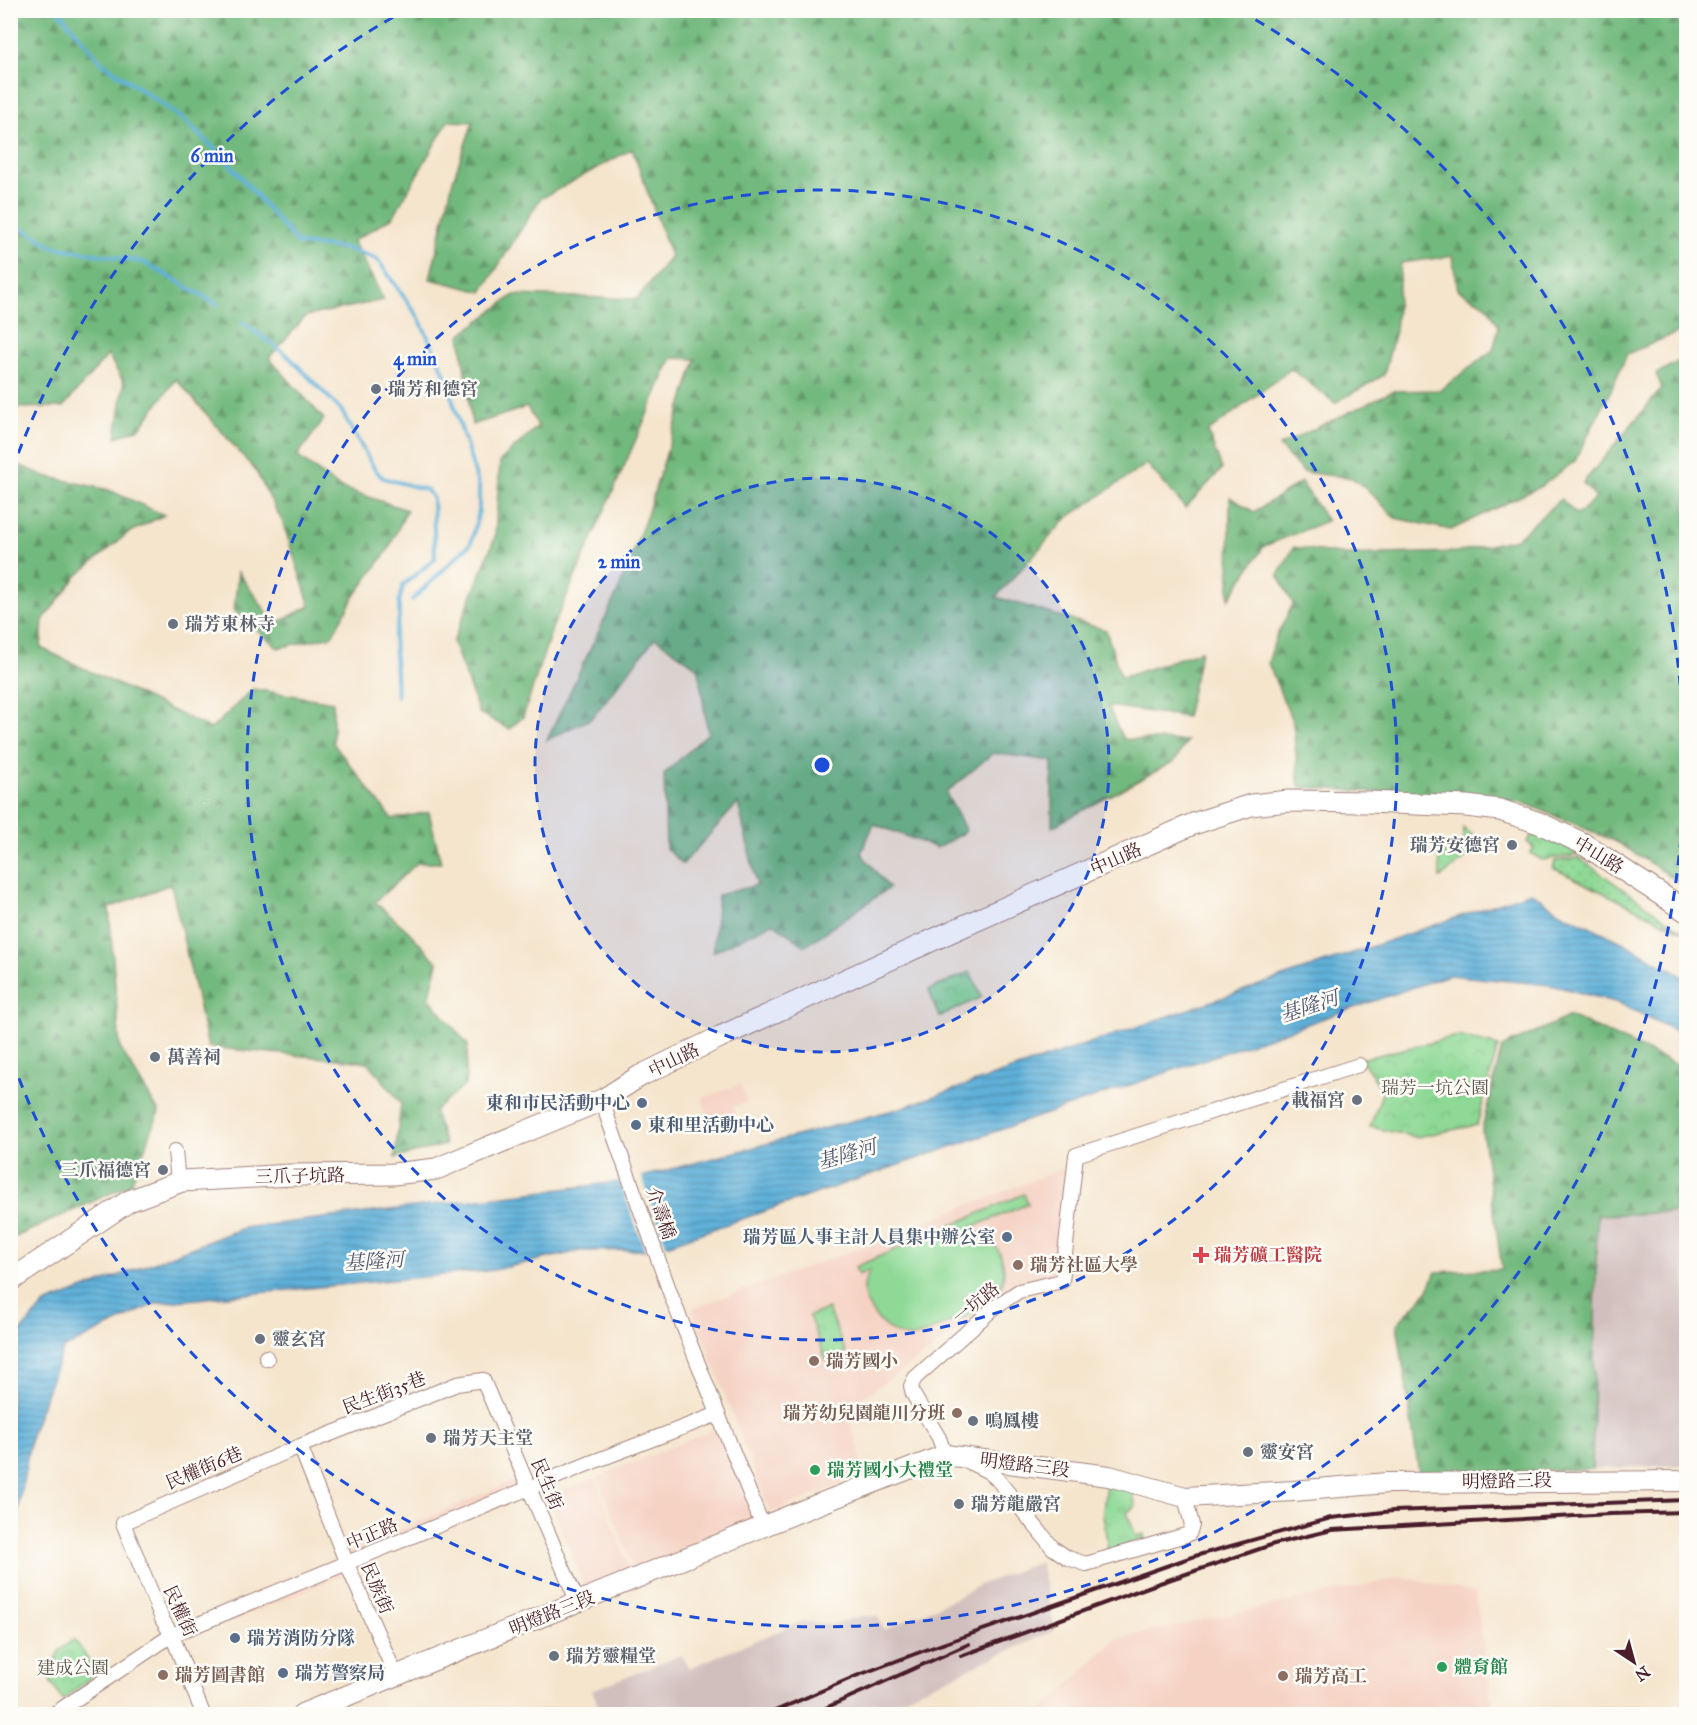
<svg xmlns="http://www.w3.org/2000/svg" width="1697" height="1725" font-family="'IM FELL Great Primer','Noto Serif TC',serif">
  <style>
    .built { fill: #f5d2c2 }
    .industrial { fill: #d1bfbd }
    .grass { fill: url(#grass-tufts); stroke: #6c7c60; stroke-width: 1.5 }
    .forest { fill: url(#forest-firs); stroke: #5e6c54; stroke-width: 1.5 }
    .park { fill: url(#park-crowns); stroke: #6c7c60; stroke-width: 1.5 }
    .garden { fill: url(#garden-dots); stroke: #6c7c60; stroke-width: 1.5 }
    .pitch { fill: #8ed995; stroke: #6c7c60; stroke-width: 1.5 }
    .water { fill: url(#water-rules); stroke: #546882; stroke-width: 1.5 }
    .pier { fill: #f5e5cd }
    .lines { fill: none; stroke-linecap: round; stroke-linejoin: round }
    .stream { stroke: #5eb0d9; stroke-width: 4 }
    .street-casing { stroke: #a0827c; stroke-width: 16 }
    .secondary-casing { stroke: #a0827c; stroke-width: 22 }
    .primary-casing { stroke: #a0827c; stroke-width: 23 }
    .street { stroke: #fff; stroke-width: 14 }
    .secondary { stroke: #fff; stroke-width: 20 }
    .primary { stroke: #fff; stroke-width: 21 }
    .rail { stroke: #4a1f2b; stroke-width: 4 }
    .ring { fill: none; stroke: #1d4ed8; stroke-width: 3; stroke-dasharray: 10 8 }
    .worship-dot { fill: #6b7280; stroke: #fdfcf7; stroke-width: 2 }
    .service-dot { fill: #5c6f8a; stroke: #fdfcf7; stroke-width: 2 }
    .health-dot { fill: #e0444e; stroke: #fdfcf7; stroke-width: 2 }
    .education-dot { fill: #8d6e63; stroke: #fdfcf7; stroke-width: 2 }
    .leisure-dot { fill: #2e9e5b; stroke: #fdfcf7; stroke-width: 2 }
    .labels { text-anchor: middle; stroke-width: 5; stroke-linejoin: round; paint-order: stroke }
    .worship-label { font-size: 18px; font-weight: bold; fill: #5b616d; stroke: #fdfcf7; text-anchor: start }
    .street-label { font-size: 18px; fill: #4a1f2b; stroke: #fdfcf7 }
    .park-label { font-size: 18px; fill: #5e574b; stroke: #fdfcf7 }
    .service-label { font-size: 18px; font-weight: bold; fill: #4e5e75; stroke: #fdfcf7; text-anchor: start }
    .health-label { font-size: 18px; font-weight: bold; fill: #be3a42; stroke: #fdfcf7; text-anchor: start }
    .education-label { font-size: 18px; font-weight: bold; fill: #785e54; stroke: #fdfcf7; text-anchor: start }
    .leisure-label { font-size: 18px; font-weight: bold; fill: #27864d; stroke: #fdfcf7; text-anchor: start }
    .water-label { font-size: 20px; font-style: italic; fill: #525971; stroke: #fdfcf7 }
    .centre { fill: #1d4ed8; stroke: #fdfcf7; stroke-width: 3 }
    .ring-label { font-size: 18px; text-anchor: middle; font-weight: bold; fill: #1d4ed8; stroke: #fdfcf7; stroke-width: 5; stroke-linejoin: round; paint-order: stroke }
  </style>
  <defs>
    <pattern id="grass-tufts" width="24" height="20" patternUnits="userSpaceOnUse" patternTransform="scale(1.5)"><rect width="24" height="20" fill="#8ed995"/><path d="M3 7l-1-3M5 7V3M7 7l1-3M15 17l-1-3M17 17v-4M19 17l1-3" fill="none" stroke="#7cba81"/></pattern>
    <pattern id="forest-firs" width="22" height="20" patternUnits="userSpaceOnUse" patternTransform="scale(1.5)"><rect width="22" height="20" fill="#72b97e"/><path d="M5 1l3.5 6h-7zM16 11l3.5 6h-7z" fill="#609667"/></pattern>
    <pattern id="park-crowns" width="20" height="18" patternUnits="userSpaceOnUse" patternTransform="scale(1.5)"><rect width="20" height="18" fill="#8ed995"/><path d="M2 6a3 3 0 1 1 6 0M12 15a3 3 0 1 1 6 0" fill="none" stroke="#7cba81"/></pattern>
    <pattern id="garden-dots" width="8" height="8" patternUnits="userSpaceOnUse" patternTransform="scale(1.5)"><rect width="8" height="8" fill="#8ed995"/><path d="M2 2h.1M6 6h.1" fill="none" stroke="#7cba81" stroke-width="1.8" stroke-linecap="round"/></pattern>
    <pattern id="water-rules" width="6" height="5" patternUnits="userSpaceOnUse" patternTransform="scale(1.5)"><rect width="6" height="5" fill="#5eb0d9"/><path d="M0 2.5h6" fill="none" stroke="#508fb0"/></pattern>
  </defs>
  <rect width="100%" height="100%" fill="#fdfcf7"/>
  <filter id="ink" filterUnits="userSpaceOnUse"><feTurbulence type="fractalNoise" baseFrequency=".0167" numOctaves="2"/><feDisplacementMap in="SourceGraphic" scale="12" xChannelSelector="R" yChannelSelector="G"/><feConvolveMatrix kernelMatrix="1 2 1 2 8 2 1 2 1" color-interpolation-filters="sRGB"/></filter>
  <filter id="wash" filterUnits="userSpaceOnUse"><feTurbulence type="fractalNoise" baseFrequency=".008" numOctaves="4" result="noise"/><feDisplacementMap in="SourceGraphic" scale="24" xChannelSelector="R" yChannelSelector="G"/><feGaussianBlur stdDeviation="1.35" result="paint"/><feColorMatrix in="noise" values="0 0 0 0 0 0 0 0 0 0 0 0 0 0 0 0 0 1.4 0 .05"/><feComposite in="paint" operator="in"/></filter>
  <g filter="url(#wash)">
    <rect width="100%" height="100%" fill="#f5e5cd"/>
    <path class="built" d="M740,1084L747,1102L733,1107L736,1115L711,1124L702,1098Z
      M1069,1166L1060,1269L986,1312L846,1409L866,1474L770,1513L692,1309L862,1247Z
      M718,1428L755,1525L635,1572L597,1477Z
      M595,1478L631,1571L585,1589L549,1496Z
      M517,1479L518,1497L298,1594L185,1639L180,1625Z
      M1403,1577L1475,1593L1494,1714H1038L1116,1639Z"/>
    <path class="industrial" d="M1686,1212V1465L1592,1469L1597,1214Z
      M1040,1562L1055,1630L868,1714H601L592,1690L682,1655L689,1668L803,1621L831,1625L861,1616H878L884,1630L958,1597L979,1585Z"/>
    <path class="grass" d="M1106,1482L1133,1490L1135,1506L1127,1513L1136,1536L1144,1534L1145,1538L1108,1551L1103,1513Z"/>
    <path class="forest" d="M10,11H1686V329L1627,354L1611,390L1575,461L1541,486L1451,530L1395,518L1369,491L1352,478L1303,472L1279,446L1393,391L1440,390L1493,350L1499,326L1487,306L1458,290L1452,256L1401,263L1395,331L1384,375L1335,403L1291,369L1208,432L1222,469L1185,508L1147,464L1067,518L996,597L1106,630L1121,678L1201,651L1186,717L1108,706L1123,739L1187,741L1175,761L1052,827V761L993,753L946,793L966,831L937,848L874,824L861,853L889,888L805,946L773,923L713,952L718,895L757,885L738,803L683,864L666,849L664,774L708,733L698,668L655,638L592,718L547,740L617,593L647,515L696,359L672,358L552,629L523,717L509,729L479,713L453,642L495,537L500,461L538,426L527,407L472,425L460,335L514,295L637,299L671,256L632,149L540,199L482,292L430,279L453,180L473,122L448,121L393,217L353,241L384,300L306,316L269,358L324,419L297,456L339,487L407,510L388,550L354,597L332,636L278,648L234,611L238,572L275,624L310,606L283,523L255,470L176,379L140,428L116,437L124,383L108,355L63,407L11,408Z
      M1686,357V886L1617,842L1522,802L1299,787L1293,723L1268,663L1276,637L1293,604L1278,575L1294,547L1346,555L1457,552L1516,539L1561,499L1577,515L1596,498L1583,483L1662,388L1656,374Z
      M10,461L45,476L109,490L164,515L128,533L77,576L43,620L41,648L211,729L253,689L333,702V743L392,819L429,812L441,863H417L375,902L407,930L438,963L429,998L468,1045L465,1085L434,1111L445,1145L395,1158L401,1103L368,1062L208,1047L171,884L109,908L120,1048L159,1112L131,1184L11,1239Z
      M1301,482L1327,521L1264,546L1229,599L1230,497L1254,512Z
      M1570,1016L1686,1069V1212L1597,1215L1592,1469L1419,1473L1397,1324L1427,1292L1436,1272L1502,1269L1482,1129L1502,1047Z"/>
    <path class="park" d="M1535,832L1564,843L1578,855L1542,860L1530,853L1534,848L1527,842Z
      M970,972L982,997L939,1017L929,990Z
      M1458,1036L1498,1046L1477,1125L1416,1137L1370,1127L1383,1091L1361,1059Z
      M828,1309L846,1353L826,1360L809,1316Z
      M74,1639L97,1672L63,1700L50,1681L59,1651Z"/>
    <path class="garden" d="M1463,828L1484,843L1440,878L1439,854L1463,853Z
      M1579,858L1684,932L1553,868L1555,861Z"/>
    <path class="pitch" d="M1024,1194L1028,1204L970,1228C977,1233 988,1237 993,1243C1010,1262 1006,1293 986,1307C976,1315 960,1318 948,1323C937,1327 925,1335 914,1337C893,1340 864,1311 864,1291C863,1284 867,1276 870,1270L858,1275L855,1267Z"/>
    <path class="water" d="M1531,892L1558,911L1620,941L1686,978V1036L1619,1003L1551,985L1449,975L652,1250L580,1251L494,1270L156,1303L63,1349L31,1435L11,1550V1342L45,1304L243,1228L627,1181L897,1109Z"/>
    <path class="pier" d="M641,1174L667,1248L653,1253H646L619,1179Z"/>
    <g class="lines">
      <path class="stream" d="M58,10L100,61L183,119L227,161L298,244L345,248L377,259L419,318L444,372L479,487V511L471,543L412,600
        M10,221L54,247L143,262L217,304
        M242,322L288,356L341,410L375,470L383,478L427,490L433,499L435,559L403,585L399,602V618L394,637L397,696"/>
    </g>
  </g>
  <g filter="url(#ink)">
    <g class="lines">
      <defs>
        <path id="street" d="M604,1099L607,1116L672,1298L763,1527
          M175,1151L178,1182
          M266,1357L267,1359
          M300,1446L347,1564L396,1676
          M952,1457L945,1455L939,1438L913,1394L911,1386L915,1378L995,1307L1019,1291L1062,1281L1076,1155L1359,1065
          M971,1463L989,1472L997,1479L1053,1548L1068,1558L1086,1564L1189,1534L1192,1525L1185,1497
          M54,1714L172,1635L590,1463L718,1414
          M203,1714L172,1635L163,1621L123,1523L300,1446L457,1384L483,1380L578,1603"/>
        <path id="secondary" d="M302,1714L806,1509L945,1455L1109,1476L1185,1497L1294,1491L1387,1483L1686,1481"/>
        <path id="primary" d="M10,1281L129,1201L182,1181L291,1175L394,1174L436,1169L604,1099L640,1076L720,1037L957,929L1193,824L1251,805L1289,801L1368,802L1466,806L1500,810L1539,823L1582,843L1686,911"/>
      </defs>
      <use href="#street" class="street-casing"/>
      <use href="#secondary" class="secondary-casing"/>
      <use href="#primary" class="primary-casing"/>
      <use href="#street" class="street"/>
      <use href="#secondary" class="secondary"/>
      <use href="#primary" class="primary"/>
      <path class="rail" d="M961,1656L1148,1587L1274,1544L1332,1530L1610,1514L1686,1512
        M768,1714L856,1676L931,1648L1195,1556L1331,1518L1393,1511L1686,1500
        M812,1714L969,1644"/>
    </g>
  </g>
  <circle cx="822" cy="765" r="287" fill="#1d4ed8" fill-opacity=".12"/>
  <g class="ring">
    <circle cx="822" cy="765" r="287"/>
    <circle cx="822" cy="765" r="575"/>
    <path d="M12 470A862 862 0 0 1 404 11M1240 11A862 862 0 1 1 12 1060"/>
  </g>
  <g class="worship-dot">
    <circle cx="376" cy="389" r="6"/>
    <circle cx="173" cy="624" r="6"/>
    <circle cx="1512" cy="845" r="6"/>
    <circle cx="155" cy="1057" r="6"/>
    <circle cx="1357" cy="1100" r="6"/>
    <circle cx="163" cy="1170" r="6"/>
    <circle cx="260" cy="1339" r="6"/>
    <circle cx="973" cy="1421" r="6"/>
    <circle cx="431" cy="1438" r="6"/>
    <circle cx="1248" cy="1452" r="6"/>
    <circle cx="959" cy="1504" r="6"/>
    <circle cx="554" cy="1656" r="6"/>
  </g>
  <g class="service-dot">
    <circle cx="642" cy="1103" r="6"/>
    <circle cx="636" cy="1125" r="6"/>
    <circle cx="1007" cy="1237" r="6"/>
    <circle cx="235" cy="1638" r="6"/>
    <circle cx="283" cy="1673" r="6"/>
  </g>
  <path class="health-dot" d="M1198 1246h6v6h6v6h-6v6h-6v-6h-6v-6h6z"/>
  <g class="education-dot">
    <circle cx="1018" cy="1265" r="6"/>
    <circle cx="814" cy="1361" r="6"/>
    <circle cx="957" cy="1413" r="6"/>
    <circle cx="163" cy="1675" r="6"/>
    <circle cx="1283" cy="1676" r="6"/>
  </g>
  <g class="leisure-dot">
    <circle cx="815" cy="1470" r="6"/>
    <circle cx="1442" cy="1667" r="6"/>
  </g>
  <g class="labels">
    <g class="worship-label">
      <text x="388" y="395">瑞芳和德宮</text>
      <text x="185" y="630">瑞芳東林寺</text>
      <text x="1500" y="851" text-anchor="end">瑞芳安德宮</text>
      <text x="167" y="1063">萬善祠</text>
      <text x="1345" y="1106" text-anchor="end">載福宮</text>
      <text x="151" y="1176" text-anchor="end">三爪福德宮</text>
      <text x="272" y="1345">靈玄宮</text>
      <text x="985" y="1427">鳴鳳樓</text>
      <text x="443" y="1444">瑞芳天主堂</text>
      <text x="1260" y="1458">靈安宮</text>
      <text x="971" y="1510">瑞芳龍嚴宮</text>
      <text x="566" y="1662">瑞芳靈糧堂</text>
    </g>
    <g class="street-label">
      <text transform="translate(1599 855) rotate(31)" y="6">中山路</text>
      <text transform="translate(1116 859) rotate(-24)" y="6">中山路</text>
      <text transform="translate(674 1060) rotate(-26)" y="6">中山路</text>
      <text transform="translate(300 1176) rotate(-1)" y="6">三爪子坑路</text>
      <text transform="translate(661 1213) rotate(71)" y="6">介壽橋</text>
      <text transform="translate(976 1303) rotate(-39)" y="6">一坑路</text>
      <text transform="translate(384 1393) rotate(-21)" y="6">民生街35巷</text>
      <text transform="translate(1025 1465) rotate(7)" y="6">明燈路三段</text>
      <text transform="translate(204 1468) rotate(-23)" y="6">民權街6巷</text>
      <text transform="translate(1507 1481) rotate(-1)" y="6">明燈路三段</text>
      <text transform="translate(547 1484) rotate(67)" y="6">民生街</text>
      <text transform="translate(372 1534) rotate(-23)" y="6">中正路</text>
      <text transform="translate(377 1588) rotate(67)" y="6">民族街</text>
      <text transform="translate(180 1611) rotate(65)" y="6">民權街</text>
      <text transform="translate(552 1613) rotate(-22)" y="6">明燈路三段</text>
    </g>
    <g class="park-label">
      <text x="1435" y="1094">瑞芳一坑公園</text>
      <text x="73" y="1674">建成公園</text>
    </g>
    <g class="service-label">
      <text x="630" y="1109" text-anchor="end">東和市民活動中心</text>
      <text x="648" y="1131">東和里活動中心</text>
      <text x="995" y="1243" text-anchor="end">瑞芳區人事主計人員集中辦公室</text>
      <text x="247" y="1644">瑞芳消防分隊</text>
      <text x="295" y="1679">瑞芳警察局</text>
    </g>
    <g class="health-label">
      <text x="1214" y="1261">瑞芳礦工醫院</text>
    </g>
    <g class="education-label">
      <text x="1030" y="1271">瑞芳社區大學</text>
      <text x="826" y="1367">瑞芳國小</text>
      <text x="945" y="1419" text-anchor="end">瑞芳幼兒園龍川分班</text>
      <text x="175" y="1681">瑞芳圖書館</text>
      <text x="1295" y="1682">瑞芳高工</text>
    </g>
    <g class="leisure-label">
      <text x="827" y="1476">瑞芳國小大禮堂</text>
      <text x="1454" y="1673">體育館</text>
    </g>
    <g class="water-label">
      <text transform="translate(1309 1006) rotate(-18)" y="7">基隆河</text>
      <text transform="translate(847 1154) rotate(-16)" y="7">基隆河</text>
      <text transform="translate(374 1261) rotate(-4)" y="7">基隆河</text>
    </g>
  </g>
  <circle cx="822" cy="765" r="9" class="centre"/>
  <g class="ring-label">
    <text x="212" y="162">6 min</text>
    <text x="415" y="365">4 min</text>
    <text x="619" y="568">2 min</text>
  </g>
  <rect width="1697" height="1725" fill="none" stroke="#fdfcf7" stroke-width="36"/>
  <g transform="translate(1634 1662) rotate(144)" stroke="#fdfcf7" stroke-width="4.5" paint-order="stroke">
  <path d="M0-4.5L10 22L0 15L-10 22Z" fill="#4a1f2b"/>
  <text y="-9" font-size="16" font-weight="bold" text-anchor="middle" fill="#4a1f2b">N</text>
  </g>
</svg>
